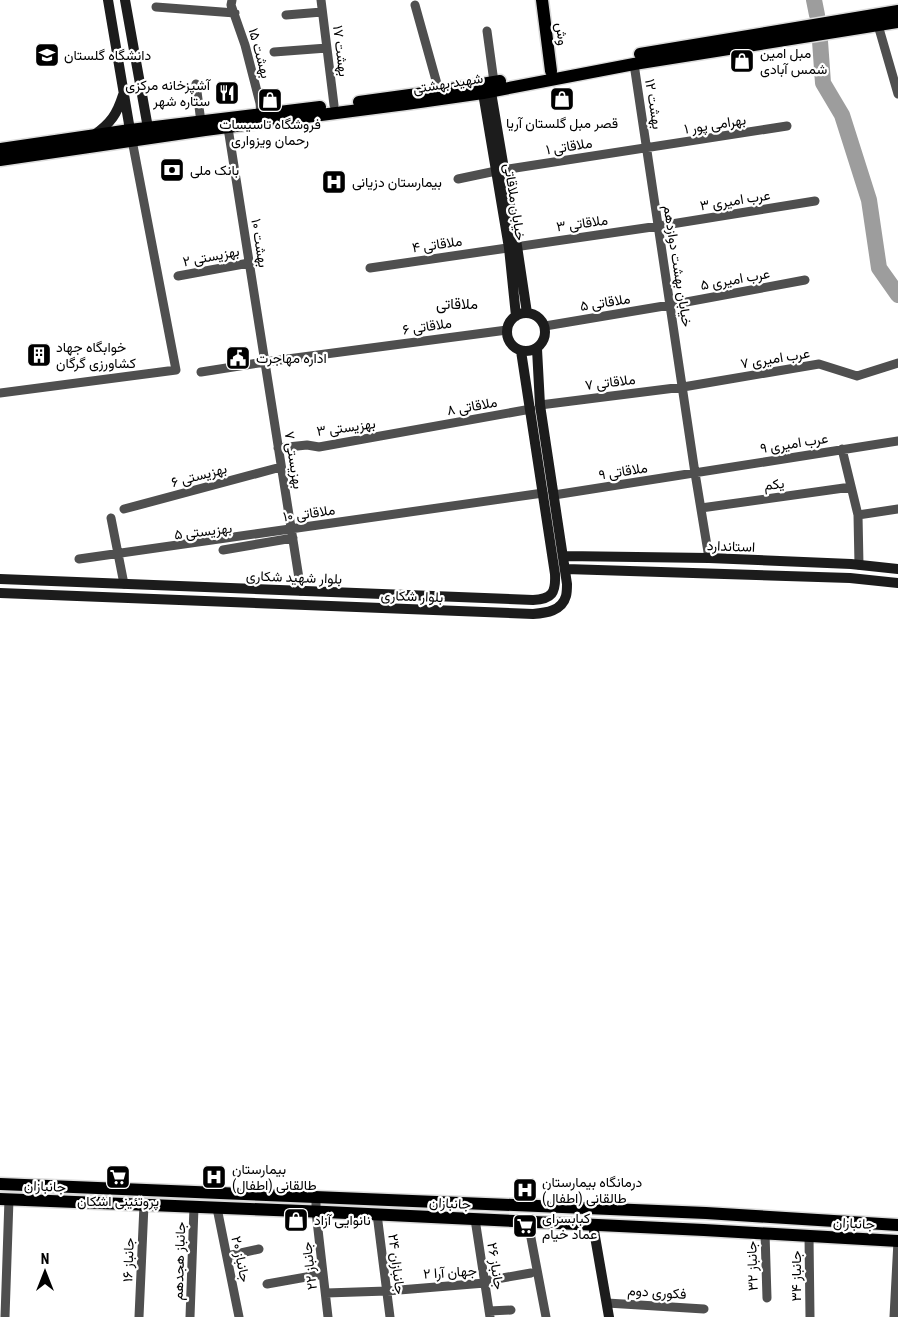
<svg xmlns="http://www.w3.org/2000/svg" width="898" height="1317" font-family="'Roboto Condensed',Vazirmatn,sans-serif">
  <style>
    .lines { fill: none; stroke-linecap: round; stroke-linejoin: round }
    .river { stroke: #9d9d9d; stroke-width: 16 }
    .primary-casing { stroke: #dbdbdb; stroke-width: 15 }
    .street { stroke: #4f4f4f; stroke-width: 9 }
    .secondary { stroke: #1c1c1c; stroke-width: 10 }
    .primary { stroke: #000; stroke-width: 12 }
    .labels { text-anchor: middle; stroke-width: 4.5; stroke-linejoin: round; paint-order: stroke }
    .street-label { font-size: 14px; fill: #000; stroke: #fff }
    .poi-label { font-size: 14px; fill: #000; stroke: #fff; text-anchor: start }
    .neighbourhood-label { font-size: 15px; fill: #000; stroke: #fff }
  </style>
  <rect width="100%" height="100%" fill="#fff"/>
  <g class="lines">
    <path class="river" d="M814,0L817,15
      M820,41L823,83L842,115L869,200L879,268L898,295"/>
    <defs>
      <path id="primary" d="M542,0L551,71
        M640,54L898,11
        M359,102L439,91L500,81
        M0,149L130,130L320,107
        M0,160L205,130L406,104L483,93L634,64L898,22
        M0,1184L706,1213L898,1225
        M0,1199L326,1212L704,1230L898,1241"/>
    </defs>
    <use href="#primary" class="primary-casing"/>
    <path class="street" d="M232,0L231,5L245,45L260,103L261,114
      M321,0L334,105
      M415,5L439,91
      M156,7L235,13
      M286,15L322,12
      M878,25L898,94
      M487,31L494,82
      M274,52L327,48
      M634,64L695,473L709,558
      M196,84L201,122
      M228,128L301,591
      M458,179L496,171L787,126
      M370,268L659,226L815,201
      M178,276L249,263
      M545,326L670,305L805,280
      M201,372L265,362L507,330
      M0,393L176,370L132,140
      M540,405L683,387L819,364L857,376L898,363
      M278,448L307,445L319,447L531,409
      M842,449L858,515L859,565
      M554,495L898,441
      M701,508L851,487
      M124,509L281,467
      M858,515L898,509
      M111,518L124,584
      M223,550L293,538
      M79,559L543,493
      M316,1196V1212L328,1317
      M217,1208L239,1317
      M377,1214L390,1317
      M475,1219L490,1317
      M528,1222L546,1317
      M765,1233L767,1298
      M809,1236L810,1317
      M227,1256L259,1249
      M485,1281L531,1273
      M267,1284L323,1274
      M326,1293L387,1291L485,1283
      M607,1303L704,1309
      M489,1311L511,1310
      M5,1317L9,1199
      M139,1317L144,1205
      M190,1317L194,1207
      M894,1317L898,1241"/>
    <path class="secondary" d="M108,0L130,130
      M125,0L148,128
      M491,92L517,246L527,313
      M483,93L509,248L516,316
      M94,135C111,123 117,114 123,95
      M507 332a19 19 0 1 1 38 0a19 19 0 1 1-38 0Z
      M564,556L709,558L851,564L898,569
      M566,569L850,578L898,583
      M0,579L533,600C552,599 556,593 555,574L521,351
      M0,593L533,614C546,613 562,611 566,596C567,592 567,588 567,584L540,405L537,349
      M593,1225L609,1317"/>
    <use href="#primary" class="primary"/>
  </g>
  <defs>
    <symbol id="university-square" viewBox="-11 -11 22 22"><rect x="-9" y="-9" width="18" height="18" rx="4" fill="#000" stroke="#fff"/><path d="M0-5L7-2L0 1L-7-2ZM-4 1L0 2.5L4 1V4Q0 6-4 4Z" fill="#fff"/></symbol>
    <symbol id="shop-square" viewBox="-11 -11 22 22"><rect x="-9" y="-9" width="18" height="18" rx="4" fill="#000" stroke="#fff"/><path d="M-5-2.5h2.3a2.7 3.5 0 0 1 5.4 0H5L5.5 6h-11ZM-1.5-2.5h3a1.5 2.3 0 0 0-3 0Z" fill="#fff"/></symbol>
    <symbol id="restaurant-square" viewBox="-11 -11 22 22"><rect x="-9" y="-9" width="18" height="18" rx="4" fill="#000" stroke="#fff"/><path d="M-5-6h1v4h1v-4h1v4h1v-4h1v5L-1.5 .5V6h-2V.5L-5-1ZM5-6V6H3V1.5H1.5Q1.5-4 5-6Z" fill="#fff"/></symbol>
    <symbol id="bank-square" viewBox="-11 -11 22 22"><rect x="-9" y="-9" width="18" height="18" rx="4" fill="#000" stroke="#fff"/><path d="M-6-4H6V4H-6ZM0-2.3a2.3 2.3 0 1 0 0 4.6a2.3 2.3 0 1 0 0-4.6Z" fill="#fff"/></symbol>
    <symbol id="hospital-square" viewBox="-11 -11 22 22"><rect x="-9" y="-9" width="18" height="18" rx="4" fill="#000" stroke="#fff"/><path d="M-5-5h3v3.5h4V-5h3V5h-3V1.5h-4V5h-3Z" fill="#fff"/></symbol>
    <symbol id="building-square" viewBox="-11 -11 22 22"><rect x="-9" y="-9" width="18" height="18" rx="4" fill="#000" stroke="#fff"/><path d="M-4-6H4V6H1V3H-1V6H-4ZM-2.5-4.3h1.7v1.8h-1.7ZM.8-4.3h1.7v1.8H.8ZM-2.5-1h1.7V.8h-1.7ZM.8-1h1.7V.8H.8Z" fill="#fff"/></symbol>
    <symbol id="civic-square" viewBox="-11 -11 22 22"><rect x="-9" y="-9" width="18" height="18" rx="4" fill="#000" stroke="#fff"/><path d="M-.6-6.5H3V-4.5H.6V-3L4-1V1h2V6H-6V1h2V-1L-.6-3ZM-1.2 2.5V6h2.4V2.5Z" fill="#fff"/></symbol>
    <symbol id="supermarket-square" viewBox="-11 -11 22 22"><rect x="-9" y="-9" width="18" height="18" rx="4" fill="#000" stroke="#fff"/><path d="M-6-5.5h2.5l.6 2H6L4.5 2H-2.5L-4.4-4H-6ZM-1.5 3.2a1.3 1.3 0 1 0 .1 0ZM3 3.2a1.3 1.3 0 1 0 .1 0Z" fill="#fff"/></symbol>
  </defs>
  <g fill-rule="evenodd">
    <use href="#university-square" x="33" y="41" width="28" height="28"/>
    <use href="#shop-square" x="728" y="47" width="28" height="28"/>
    <use href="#restaurant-square" x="213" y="79" width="28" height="28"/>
    <use href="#shop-square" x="548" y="85" width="28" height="28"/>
    <use href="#shop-square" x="256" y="86" width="28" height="28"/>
    <use href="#bank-square" x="158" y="156" width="28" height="28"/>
    <use href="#hospital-square" x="320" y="168" width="28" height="28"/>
    <use href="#building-square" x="25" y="341" width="28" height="28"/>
    <use href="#civic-square" x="224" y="344" width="28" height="28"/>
    <use href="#supermarket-square" x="104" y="1163" width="28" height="28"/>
    <use href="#hospital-square" x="200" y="1163" width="28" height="28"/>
    <use href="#hospital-square" x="511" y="1176" width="28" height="28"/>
    <use href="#shop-square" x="282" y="1206" width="28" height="28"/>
    <use href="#supermarket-square" x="511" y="1212" width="28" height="28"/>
  </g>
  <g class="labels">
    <g class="street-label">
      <text transform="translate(562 34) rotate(83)" y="5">وش</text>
      <text transform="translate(341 51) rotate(83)" y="5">بهشت ۱۷</text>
      <text transform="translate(260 53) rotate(75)" y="5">بهشت ۱۵</text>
      <text transform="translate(448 83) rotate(-9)" y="5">شهید بهشتی</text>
      <text transform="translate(654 104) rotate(81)" y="5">۱۲ بهشت</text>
      <text transform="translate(715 124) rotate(-9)" y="5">۱ بهرامی پور</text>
      <text transform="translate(569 146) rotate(-9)" y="5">ملاقاتی ۱</text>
      <text transform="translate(735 200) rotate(-9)" y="5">۳ عرب امیری</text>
      <text transform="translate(515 202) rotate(81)" y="5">خیابان ملاقاتی</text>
      <text transform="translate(582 223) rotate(-8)" y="5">ملاقاتی ۳</text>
      <text transform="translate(260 243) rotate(81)" y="5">بهشت ۱۰</text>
      <text transform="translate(437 244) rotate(-8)" y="5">ملاقاتی ۴</text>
      <text transform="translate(211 256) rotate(-11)" y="5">۲ بهزیستی</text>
      <text transform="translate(678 266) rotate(81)" y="5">خیابان بهشت دوازدهم</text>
      <text transform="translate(735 279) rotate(-10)" y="5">۵ عرب امیری</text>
      <text transform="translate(605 302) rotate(-9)" y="5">ملاقاتی ۵</text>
      <text transform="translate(427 326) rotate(-8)" y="5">۶ ملاقاتی</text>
      <text transform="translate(775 358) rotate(-9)" y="5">۷ عرب امیری</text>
      <text transform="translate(610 382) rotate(-7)" y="5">۷ ملاقاتی</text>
      <text transform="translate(472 406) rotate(-10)" y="5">ملاقاتی ۸</text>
      <text transform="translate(346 427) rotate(-8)" y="5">۳ بهزیستی</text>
      <text transform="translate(794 443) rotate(-9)" y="5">۹ عرب امیری</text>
      <text transform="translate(294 460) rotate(81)" y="5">۷ بهزیستی</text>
      <text transform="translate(623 471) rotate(-9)" y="5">ملاقاتی ۹</text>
      <text transform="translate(199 475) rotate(-15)" y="5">بهزیستی ۶</text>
      <text transform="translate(774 484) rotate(-8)" y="5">یکم</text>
      <text transform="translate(309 513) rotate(-8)" y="5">۱۰ ملاقاتی</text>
      <text transform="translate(203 531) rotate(-7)" y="5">۵ بهزیستی</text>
      <text transform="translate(731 546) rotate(2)" y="5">استاندارد</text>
      <text transform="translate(294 577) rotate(2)" y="5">بلوار شهید شکاری</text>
      <text transform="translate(412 596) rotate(2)" y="5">بلوار شکاری</text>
      <text transform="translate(45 1186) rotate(2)" y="5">جانبازان</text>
      <text transform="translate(450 1203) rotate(3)" y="5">جانبازان</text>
      <text transform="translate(854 1223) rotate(3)" y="5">جانبازان</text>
      <text transform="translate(241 1259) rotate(78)" y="5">۲۰ جانباز</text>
      <text transform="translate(128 1260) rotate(-88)" y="5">جانباز ۱۶</text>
      <text transform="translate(179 1261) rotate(-88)" y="5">جانباز هجدهم</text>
      <text transform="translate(397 1264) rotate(83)" y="5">جانبازان ۲۴</text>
      <text transform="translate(309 1266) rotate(-97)" y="5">۲۲ جانباز</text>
      <text transform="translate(496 1266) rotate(81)" y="5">جانباز ۲۶</text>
      <text transform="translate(752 1266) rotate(-92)" y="5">۳۲ جانباز</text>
      <text transform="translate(450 1272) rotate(-4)" y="5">۲ جهان آرا</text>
      <text transform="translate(796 1276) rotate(-90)" y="5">۳۴ جانباز</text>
      <text transform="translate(657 1292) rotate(4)" y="5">فکوری دوم</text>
    </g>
    <g class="poi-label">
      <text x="760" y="58">مبل امین<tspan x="760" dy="16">شمس آبادی</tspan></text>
      <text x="64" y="60">دانشگاه گلستان</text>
      <text x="210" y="90" text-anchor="end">آشپزخانه مرکزی<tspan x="210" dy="16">ستاره شهر</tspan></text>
      <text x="562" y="128" text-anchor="middle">قصر مبل گلستان آریا</text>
      <text x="270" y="129" text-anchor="middle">فروشگاه تاسیسات<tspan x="270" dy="16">رحمان ویزواری</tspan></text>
      <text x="190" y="175">بانک ملی</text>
      <text x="352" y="187">بیمارستان دزیانی</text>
      <text x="56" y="352">خوابگاه جهاد<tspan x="56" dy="16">کشاورزی گرگان</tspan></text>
      <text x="256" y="363">اداره مهاجرت</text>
      <text x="232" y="1174">بیمارستان<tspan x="232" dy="16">طالقانی (اطفال)</tspan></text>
      <text x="542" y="1187">درمانگاه بیمارستان<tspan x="542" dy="16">طالقانی (اطفال)</tspan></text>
      <text x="118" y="1206" text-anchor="middle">پروتئینی اشکان</text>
      <text x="542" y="1223">کبابسرای<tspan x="542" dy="16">عماد خیام</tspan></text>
      <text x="314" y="1225">نانوایی آزاد</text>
    </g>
    <g class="neighbourhood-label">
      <text x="457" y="309">ملاقاتی</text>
    </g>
  </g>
  <g transform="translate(45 1272)" stroke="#ffffff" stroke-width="4" paint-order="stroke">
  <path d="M0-4L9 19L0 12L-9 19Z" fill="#000000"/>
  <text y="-8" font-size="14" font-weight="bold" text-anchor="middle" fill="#000000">N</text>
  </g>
</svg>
